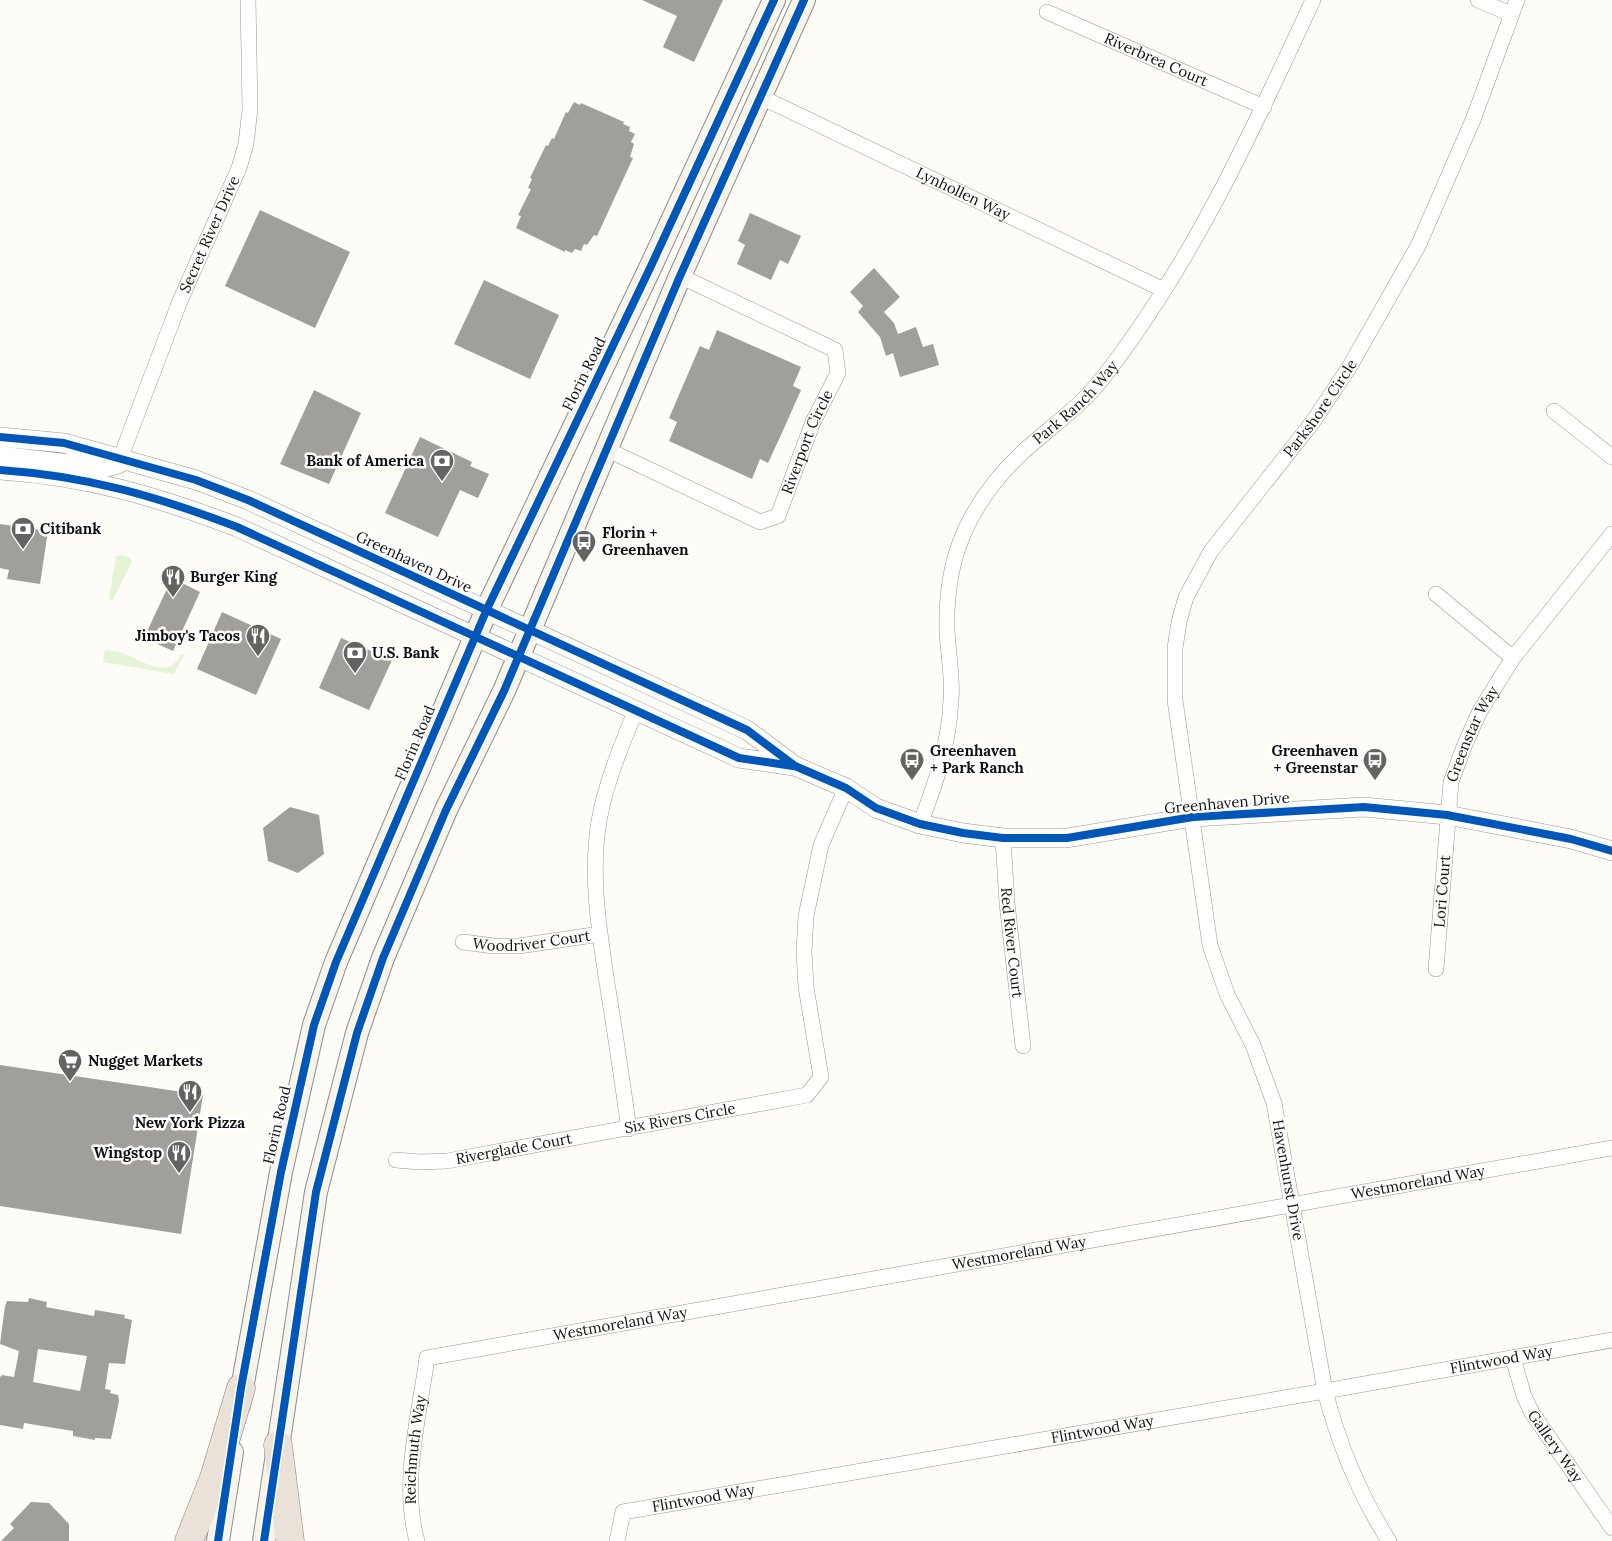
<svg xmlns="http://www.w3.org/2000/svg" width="1612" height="1541" font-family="Lora,serif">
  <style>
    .green { fill: #e7f3d7 }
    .building { fill: #a19f9c; fill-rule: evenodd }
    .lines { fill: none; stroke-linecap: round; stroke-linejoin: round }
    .minor-casing { stroke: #979795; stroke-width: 16 }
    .tertiary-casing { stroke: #979795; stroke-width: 20 }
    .secondary-casing { stroke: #8e8d8b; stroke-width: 24 }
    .motorway-casing { stroke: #858482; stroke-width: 29 }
    .minor { stroke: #fffffe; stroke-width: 15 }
    .tertiary { stroke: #fffffe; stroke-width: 19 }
    .secondary { stroke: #f6f4eb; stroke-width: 22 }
    .motorway { stroke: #eae1d8; stroke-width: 28 }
    .cycleway-casing { stroke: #fff; stroke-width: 11 }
    .cycleway { stroke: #0057b8; stroke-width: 8 }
    .labels { text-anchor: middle; stroke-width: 5; stroke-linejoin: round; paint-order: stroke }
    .street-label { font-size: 15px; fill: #111; stroke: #fff }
    .poi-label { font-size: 15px; font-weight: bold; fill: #111; stroke: #fff; text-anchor: start }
  </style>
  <rect width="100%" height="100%" fill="#fdfcf7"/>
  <path class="green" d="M120,555L129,557L132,561L112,601L109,598L116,557Z
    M105,650C112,651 119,651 125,654C143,661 169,681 181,654L184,655L174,674L103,662Z"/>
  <path class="building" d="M642,0H723L694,62L663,47L677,16Z
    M574,102L580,105L581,103L624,122L623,124L630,127L629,131L635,134L631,142L634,144L630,157L633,158L597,236L594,235L587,245L584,244L581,251L575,249L572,253L565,250V252L516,228L521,216L518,215L531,189L528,188L532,179L530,178L546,145L548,146L552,138L554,139L566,112L568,113Z
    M260,210L350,252L315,328L225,286Z
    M750,213L801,236L788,264L780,260L771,280L737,264L745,245L738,241Z
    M874,268L900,297L884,312L894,323L898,334L916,327L923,347L933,344L939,365L900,377L893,353L886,356L880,337L858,312L863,306L850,292Z
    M484,280L559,315L530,379L454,344Z
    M717,330L801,367L793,386L801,390L781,435L768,463L760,459L752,479L669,441L677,422L669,418L700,346L709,350Z
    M314,390L361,413L329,484L280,464Z
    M420,437L472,462L470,466L489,474L478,498L460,490L438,537L385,513Z
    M0,524L48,531L40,584L7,579L9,570L0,568Z
    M172,578L200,592L173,651L144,638Z
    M222,612L281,639L256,695L197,669Z
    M341,638L392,660L369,710L319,688Z
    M290,807L319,815L324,854L298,873L268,861L263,828Z
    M0,1065L203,1095L181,1234L0,1206Z
    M29,1298L47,1302L46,1307L94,1316L95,1310L125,1315L124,1318L132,1320L125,1364L109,1363L105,1389L111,1390L110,1393L118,1395L119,1401L111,1439L95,1438V1440L73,1436V1431L24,1423L23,1429L0,1425V1377L2,1375L14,1377L19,1351L0,1344L5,1306L7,1301L28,1302ZM38,1349L87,1356L80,1391L33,1382Z
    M31,1502L49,1503L69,1524V1541H1L14,1528L10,1524Z"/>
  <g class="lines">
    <defs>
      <g id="minor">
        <path d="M1478,0L1511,14"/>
        <path id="s1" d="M1047,12L1264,107"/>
        <path id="s2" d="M761,97L1164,290"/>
        <path d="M1554,411L1612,457"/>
        <path id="s3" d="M606,449L760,522L778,516L813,422L838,373L835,350L680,276"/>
        <path id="s4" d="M120,459L180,301L239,168L246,144L250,109L248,0"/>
        <path d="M1436,594L1513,658"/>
        <path id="s5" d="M920,824C936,783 949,744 951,700C953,677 948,653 947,630C946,594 952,556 968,524C982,496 1002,471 1025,450C1052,426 1080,407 1102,379C1192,264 1252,132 1313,0"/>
        <path id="s6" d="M1003,838L1007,903L1023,1046"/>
        <path id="s7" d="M463,942L494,946H519L600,934"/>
        <path id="s8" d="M1436,969L1451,782L1465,744L1480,711L1513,658L1612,534"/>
        <path d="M629,1129C622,1080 615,1031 607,983C599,929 590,876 599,821C606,782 621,746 636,710"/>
        <path id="s9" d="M396,1160L420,1162L447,1161L807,1095L821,1077L806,987L804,951L806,916L821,845L846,788"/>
        <path id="s10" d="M1513,1358L1524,1396L1532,1413L1612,1528"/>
        <path id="s11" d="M417,1541C401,1484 419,1416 427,1358L1612,1148"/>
        <path id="s12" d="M617,1541L623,1512L1325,1391L1612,1340"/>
        <path id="s13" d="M1389,1541C1359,1494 1339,1445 1325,1391L1274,1103L1253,1045L1227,994L1210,945L1175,700V648L1179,622L1186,597L1211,551L1312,423L1350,366L1418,246L1473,120L1517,0"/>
      </g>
      <path id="tertiary" d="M0,437L64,443L196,480L248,500L747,730L795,766L846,788L876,808L920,824L963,833L1003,838H1067L1193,817L1364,807L1447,815L1571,839L1612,851
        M0,456L103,468L118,464L120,459
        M0,470C87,476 156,496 237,527L739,758L794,766"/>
      <path id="secondary" d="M239,1405L281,1172L314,1025L336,962L487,609L651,266L774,0
        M218,1541L232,1452
        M264,1541L316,1192L357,1033L383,958L446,810L504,691L680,276L804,0"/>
      <path id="motorway" d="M278,1445L290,1541
        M189,1541L214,1478L241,1388"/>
    </defs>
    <use href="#minor" class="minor-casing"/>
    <use href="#tertiary" class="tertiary-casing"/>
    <use href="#secondary" class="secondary-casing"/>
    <use href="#motorway" class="motorway-casing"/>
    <use href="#minor" class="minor"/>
    <use href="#tertiary" class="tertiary"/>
    <use href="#secondary" class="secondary"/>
    <use href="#motorway" class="motorway"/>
    <defs>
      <path id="cycleway" d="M0,437L64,443L196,480L248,500L747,730L795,766L846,788L876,808L920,824L963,833L1003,838H1067L1193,817L1364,807L1447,815L1571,839L1612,851
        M0,470C87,476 156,496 237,527L739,758L793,766
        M218,1541L241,1388L281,1172L314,1025L336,962L487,609L651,266L774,0
        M264,1541L316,1192L357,1033L383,958L446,810L504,691L680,276L804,0"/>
    </defs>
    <use href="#cycleway" class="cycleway-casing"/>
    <use href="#cycleway" class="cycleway"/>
  </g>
  <defs>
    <symbol id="bank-pin" viewBox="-11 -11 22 30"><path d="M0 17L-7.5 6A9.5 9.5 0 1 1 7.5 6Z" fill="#646362" stroke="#fff"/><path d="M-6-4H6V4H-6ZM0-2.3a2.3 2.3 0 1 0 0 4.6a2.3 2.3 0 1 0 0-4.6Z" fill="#fff"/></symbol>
    <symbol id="bus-pin" viewBox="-11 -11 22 30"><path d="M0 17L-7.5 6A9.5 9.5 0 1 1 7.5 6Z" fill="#646362" stroke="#fff"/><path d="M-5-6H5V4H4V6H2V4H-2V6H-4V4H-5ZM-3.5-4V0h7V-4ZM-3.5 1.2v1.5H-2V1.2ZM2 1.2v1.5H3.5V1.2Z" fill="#fff"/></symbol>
    <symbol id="restaurant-pin" viewBox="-11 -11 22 30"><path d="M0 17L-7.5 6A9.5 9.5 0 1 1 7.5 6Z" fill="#646362" stroke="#fff"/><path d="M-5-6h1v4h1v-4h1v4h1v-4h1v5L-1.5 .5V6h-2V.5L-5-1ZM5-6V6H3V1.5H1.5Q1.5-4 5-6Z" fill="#fff"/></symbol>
    <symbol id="supermarket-pin" viewBox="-11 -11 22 30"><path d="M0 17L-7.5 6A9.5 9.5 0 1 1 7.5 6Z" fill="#646362" stroke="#fff"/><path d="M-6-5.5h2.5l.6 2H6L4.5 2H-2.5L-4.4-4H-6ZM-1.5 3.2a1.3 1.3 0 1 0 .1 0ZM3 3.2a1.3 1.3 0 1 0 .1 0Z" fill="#fff"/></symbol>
  </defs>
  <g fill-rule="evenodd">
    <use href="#bank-pin" x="428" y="447" width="28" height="38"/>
    <use href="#bank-pin" x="9" y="515" width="28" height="38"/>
    <use href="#bus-pin" x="570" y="528" width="28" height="38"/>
    <use href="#restaurant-pin" x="159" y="563" width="28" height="38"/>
    <use href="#restaurant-pin" x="244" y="622" width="28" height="38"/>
    <use href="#bank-pin" x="341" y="639" width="28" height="38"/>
    <use href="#bus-pin" x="898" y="746" width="28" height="38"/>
    <use href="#bus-pin" x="1361" y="746" width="28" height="38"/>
    <use href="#supermarket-pin" x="56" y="1047" width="28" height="38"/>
    <use href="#restaurant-pin" x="176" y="1078" width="28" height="38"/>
    <use href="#restaurant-pin" x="165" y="1139" width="28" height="38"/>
  </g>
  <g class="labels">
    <g class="street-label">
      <text dy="5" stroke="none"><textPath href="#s1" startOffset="119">Riverbrea Court</textPath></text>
      <text dy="5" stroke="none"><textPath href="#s2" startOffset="224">Lynhollen Way</textPath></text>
      <text dy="5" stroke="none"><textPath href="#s4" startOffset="242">Secret River Drive</textPath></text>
      <text transform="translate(584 374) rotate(-64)" y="5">Florin Road</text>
      <text dy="5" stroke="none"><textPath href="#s5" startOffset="471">Park Ranch Way</textPath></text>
      <text dy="5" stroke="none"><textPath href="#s13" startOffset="1211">Parkshore Circle</textPath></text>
      <text dy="5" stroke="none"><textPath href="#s3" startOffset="269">Riverport Circle</textPath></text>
      <text transform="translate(414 562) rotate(25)" y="5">Greenhaven Drive</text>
      <text dy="5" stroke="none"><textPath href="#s8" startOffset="240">Greenstar Way</textPath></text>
      <text transform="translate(415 743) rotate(-67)" y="5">Florin Road</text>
      <text transform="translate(1227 803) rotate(-5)" y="5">Greenhaven Drive</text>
      <text dy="5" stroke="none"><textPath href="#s8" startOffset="78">Lori Court</textPath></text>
      <text dy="5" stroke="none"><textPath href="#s7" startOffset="69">Woodriver Court</textPath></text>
      <text dy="5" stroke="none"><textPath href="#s6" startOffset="105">Red River Court</textPath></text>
      <text dy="5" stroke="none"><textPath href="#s9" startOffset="288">Six Rivers Circle</textPath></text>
      <text transform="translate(277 1125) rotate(-77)" y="5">Florin Road</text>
      <text dy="5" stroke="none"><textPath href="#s9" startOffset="119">Riverglade Court</textPath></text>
      <text transform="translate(1288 1180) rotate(80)" y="5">Havenhurst Drive</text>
      <text dy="5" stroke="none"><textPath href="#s11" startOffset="1191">Westmoreland Way</textPath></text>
      <text dy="5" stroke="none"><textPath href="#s11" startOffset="786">Westmoreland Way</textPath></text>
      <text dy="5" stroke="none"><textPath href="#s11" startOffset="381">Westmoreland Way</textPath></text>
      <text dy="5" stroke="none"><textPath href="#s12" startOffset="921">Flintwood Way</textPath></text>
      <text dy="5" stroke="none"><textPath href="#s12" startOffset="516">Flintwood Way</textPath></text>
      <text dy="5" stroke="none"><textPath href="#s10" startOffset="99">Gallery Way</textPath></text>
      <text dy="5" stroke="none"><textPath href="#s11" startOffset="92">Reichmuth Way</textPath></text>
      <text dy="5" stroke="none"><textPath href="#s12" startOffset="111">Flintwood Way</textPath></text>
    </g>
    <g class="poi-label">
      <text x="424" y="466" text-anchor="end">Bank of America</text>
      <text x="40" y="534">Citibank</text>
      <text x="602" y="538">Florin +<tspan x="602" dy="17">Greenhaven</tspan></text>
      <text x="190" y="582">Burger King</text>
      <text x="240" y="641" text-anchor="end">Jimboy's Tacos</text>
      <text x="372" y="658">U.S. Bank</text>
      <text x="930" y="756">Greenhaven<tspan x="930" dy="17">+ Park Ranch</tspan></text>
      <text x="1358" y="756" text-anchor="end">Greenhaven<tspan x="1358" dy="17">+ Greenstar</tspan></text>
      <text x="88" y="1066">Nugget Markets</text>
      <text x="190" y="1128" text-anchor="middle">New York Pizza</text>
      <text x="162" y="1158" text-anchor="end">Wingstop</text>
    </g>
  </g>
</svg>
